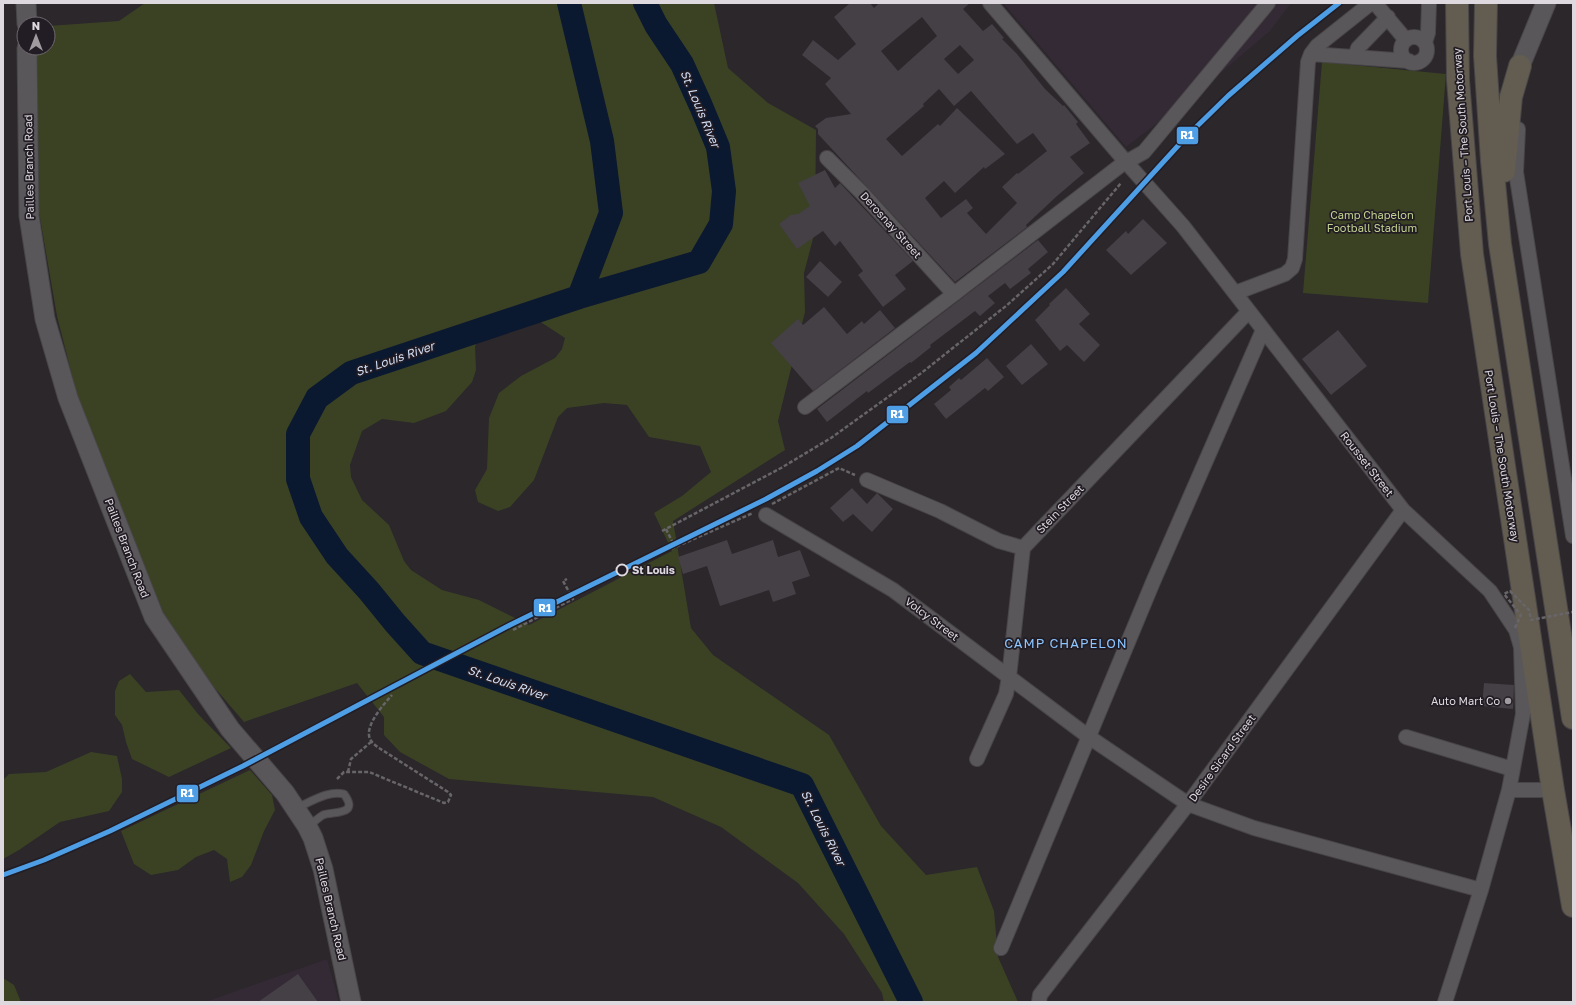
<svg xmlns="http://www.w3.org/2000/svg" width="1576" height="1005" font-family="'Golos Text',sans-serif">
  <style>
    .built { fill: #342a35 }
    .green { fill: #3b4224; fill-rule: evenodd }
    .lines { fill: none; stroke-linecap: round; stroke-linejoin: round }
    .river { stroke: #0a1830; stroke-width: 24 }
    .building { fill: #453f46; fill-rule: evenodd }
    .lane-casing { stroke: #484548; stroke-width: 9 }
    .street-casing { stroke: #484548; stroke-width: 16 }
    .secondary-casing { stroke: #484548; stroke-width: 21 }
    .highway-casing { stroke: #484548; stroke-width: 24 }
    .path { stroke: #676568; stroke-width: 2.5; stroke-dasharray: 4 2; stroke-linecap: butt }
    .lane { stroke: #5a575b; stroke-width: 7 }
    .street { stroke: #5a575b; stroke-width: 14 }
    .secondary { stroke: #5a575b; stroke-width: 19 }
    .highway { stroke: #635c50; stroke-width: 22 }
    .path-bridge { stroke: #676568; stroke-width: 2.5; stroke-dasharray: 4 2; stroke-linecap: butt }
    .rail-1-casing { stroke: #221c24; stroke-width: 8 }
    .rail-1 { stroke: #4d9ee5; stroke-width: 5 }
    .stop-dot { fill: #221c24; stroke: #ddd9de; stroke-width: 2 }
    .poi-dot { fill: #9f9b9f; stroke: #221c24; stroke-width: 1.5 }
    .labels { text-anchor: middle; stroke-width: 3.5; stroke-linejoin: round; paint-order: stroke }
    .street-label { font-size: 11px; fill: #ddd9de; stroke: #221c24 }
    .park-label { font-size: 11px; fill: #c1d190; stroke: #221c24 }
    .stop-label { font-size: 11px; font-weight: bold; fill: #ddd9de; stroke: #221c24; text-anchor: start }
    .poi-label { font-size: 11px; fill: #ddd9de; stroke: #221c24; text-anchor: end }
    .water-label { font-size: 12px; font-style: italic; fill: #d1dff6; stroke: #221c24 }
    .quarter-label { font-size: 13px; letter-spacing: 1px; fill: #8cc5fe; stroke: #221c24 }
    .line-badge { stroke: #221c24; stroke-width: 1.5 }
    .badge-label { font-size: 11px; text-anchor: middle; font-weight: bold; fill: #fff }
  </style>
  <rect width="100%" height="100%" fill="#2b272b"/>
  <path class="built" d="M1003,3H1291L1270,31L1203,88L1126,147Z
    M327,959L339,1002H208V1001Z"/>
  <path class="green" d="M145,3H714L728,68L768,103L816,130L815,231L804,273L805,312L778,421L785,450L673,521L691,628L713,655L829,735L881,826L926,875L977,867L994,911L998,957L1018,1002H884L882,993L844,934L798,883L721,827L653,797L449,779L400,752L384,735V717L357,683L244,722L154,617L76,391L57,316L39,212L37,48H48V26L119,21ZM533,317L565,338L562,349L555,358L521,376L499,393L489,418L487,469L475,490L478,502L498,511L510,507L534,480L558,417L567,408L604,403L627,405L649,437L700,446L711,472L682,496L654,513L672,551L529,625L479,600L442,590L411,570L404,561L389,525L362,500L351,477L350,465L362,431L382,419L414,423L446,411L472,382L476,370L475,346L488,324Z
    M1322,62L1446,74L1428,303L1303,293Z
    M130,674L146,692L179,690L198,714L231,748L169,777L132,759L126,742L122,725L115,715V691L119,681Z
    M91,752L117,756L122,779V792L109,811L60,822L19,850L3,859V780L9,774L46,772Z
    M250,770L272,795L275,810L264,831L251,865L242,877L230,882L227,859L214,850L196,857L178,870L151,875L134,864L121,831Z
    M3,978L14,985L21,1002H3Z"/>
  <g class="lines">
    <path class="river" d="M569,3L602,141L611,213L579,297L351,373L317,398L298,434V479L311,517L337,556L369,591L395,623L422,653L802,785L911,1002
      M579,297L699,262L721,224L724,191L718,147L701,106L682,64L656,25L645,3"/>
  </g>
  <path class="building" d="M850,3H870L874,8L879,3H970L963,9L983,31L992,24L1004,38L1002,39L1017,54L1045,89L1063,106L1064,105L1078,122L1076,124L1090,143L1070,157L1084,173L1057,196L1026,225L1027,227L955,282L818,134V129L815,126L826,118L851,114L825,84L831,78L802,55L813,40L838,60L856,44L834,17ZM922,17L937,36L898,71L881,51ZM960,45L974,60L958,74L944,59ZM939,89L954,106L971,91L1017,144L1033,133L1047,151L1018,174L1017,173L1002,187L1017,203L986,234L967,213L973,208L966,199L941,218L925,198L944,181L955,193L984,167L985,169L1005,154L957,108L940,126L938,124L902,156L886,139L924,106L923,104Z
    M825,170L835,188L840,183L913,261L895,275L906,289L883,307L858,275L863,271L840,241L835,246L823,231L797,249L779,224L791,215L798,214L810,206L798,183Z
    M1143,219L1167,243L1131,275L1106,250L1126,231L1128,234Z
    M1038,240L1048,252L1028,269L1031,273L1010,289L1005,283L988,296L995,303L980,316L975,311L930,345L931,347L911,363L910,362L868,393L867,391L827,422L817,409Z
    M820,261L842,282L828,297L806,277Z
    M1066,288L1090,314L1079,324L1100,345L1084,362L1067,345L1060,351L1035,320L1050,305L1049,304Z
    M824,307L847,334L862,321L864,324L880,310L895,328L813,391L771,343L798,319L803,325Z
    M1338,330L1367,366L1331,395L1302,359Z
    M1031,344L1048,364L1022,385L1006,366Z
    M987,358L1004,377L988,391L985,388L946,419L934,404L951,390L949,387L959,378L961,380Z
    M852,488L867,504L877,493L893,509L872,532L853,514L843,522L830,508Z
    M727,540L732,554L773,540L778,557L800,550L810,576L792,582L796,594L773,602L769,590L720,606L707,566L683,574L678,557Z
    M1484,683L1514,685L1513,709L1482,706Z
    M298,974L318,1002H258Z"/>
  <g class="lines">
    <defs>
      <path id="lane" d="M296,808C311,802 328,790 344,794C360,816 333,811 323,815C318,818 313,823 308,826"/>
      <path id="street" d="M990,3L1126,162L1183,226L1403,510L1490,591L1516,630L1521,647L1523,714L1509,790L1481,890L1445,1002
        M1375,3L1406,40
        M1401 50a13 13 0 1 1 26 0a13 13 0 1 1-26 0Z
        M1425,42L1428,33L1429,3
        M1311,54L1409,61
        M1355,57L1358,48L1388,17
        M1518,129L1516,172L1573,536
        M827,158L862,193L954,294
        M1235,293L1285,274L1292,268L1295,259L1308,62L1311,54L1317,46L1371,3
        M805,407L954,294L1121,165L1144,152L1268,3
        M867,480L940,511L999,541L1023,548
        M766,515L893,590L1089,737L1188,804L1254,828L1481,890
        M1406,737L1512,769
        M977,759L1006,694L1009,677L1023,548L1249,311
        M1509,790H1553
        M1001,948L1153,582L1263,330
        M1039,1002L1040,995L1188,804L1403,510"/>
      <path id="secondary" d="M26,3L27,24
        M27,48L29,216L45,319L68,398L154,617L230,729L285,793L307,826L313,838L323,869L351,1002
        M1520,66L1546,3"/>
      <path id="highway" d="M1457,3L1458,80L1472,254L1553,790L1573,906
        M1486,3L1485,56L1492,161L1500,244L1573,718
        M1504,171L1511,97L1520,66"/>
    </defs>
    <use href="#lane" class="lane-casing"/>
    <use href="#street" class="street-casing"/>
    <use href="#secondary" class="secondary-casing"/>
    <use href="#highway" class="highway-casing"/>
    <path class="path" d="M772,504L839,468L855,475
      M666,529L675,547
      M662,531L781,468L831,438L920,374L1006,306L1053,264L1121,183
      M671,549L753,513
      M513,630L573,599L563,581L567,579
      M348,772L351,759L371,742
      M337,779L344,772H369L444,803L448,802L451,795L448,792L379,748C376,746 372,743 370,739C364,726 384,704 392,695"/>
    <use href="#lane" class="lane"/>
    <use href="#street" class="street"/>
    <use href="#secondary" class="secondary"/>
    <use href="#highway" class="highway"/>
    <path class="path-bridge" d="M1515,628L1521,615L1504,594L1510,591L1529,610L1531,620L1573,612"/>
    <defs>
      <path id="rail-1" d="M3,875L44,860L110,831L243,766L510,625L766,499L817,471L857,446L976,353L1063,272L1186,137L1228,96L1297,36L1339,3"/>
    </defs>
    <use href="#rail-1" class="rail-1-casing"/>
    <use href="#rail-1" class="rail-1"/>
  </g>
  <circle class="stop-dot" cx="622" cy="570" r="5.5"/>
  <circle class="poi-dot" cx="1508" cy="701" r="4"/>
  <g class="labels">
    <g class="street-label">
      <text transform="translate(1463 135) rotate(-94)" y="4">Port Louis – The South Motorway</text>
      <text transform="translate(29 167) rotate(-91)" y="4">Pailles Branch Road</text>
      <text transform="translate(891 225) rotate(48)" y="4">Derosnay Street</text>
      <text transform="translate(1502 456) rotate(81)" y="4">Port Louis – The South Motorway</text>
      <text transform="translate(1367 464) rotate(52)" y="4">Rousset Street</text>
      <text transform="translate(1060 509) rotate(-46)" y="4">Stein Street</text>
      <text transform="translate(127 548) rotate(69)" y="4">Pailles Branch Road</text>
      <text transform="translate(932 619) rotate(37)" y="4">Volcy Street</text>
      <text transform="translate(1222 758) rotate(-54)" y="4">Desire Sicard Street</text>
      <text transform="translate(331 909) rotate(77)" y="4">Pailles Branch Road</text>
    </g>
    <g class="park-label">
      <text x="1372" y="219">Camp Chapelon<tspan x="1372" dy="13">Football Stadium</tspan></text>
    </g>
    <g class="stop-label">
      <text x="632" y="574">St Louis</text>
    </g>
    <g class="poi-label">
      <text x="1500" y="705">Auto Mart Co</text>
    </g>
    <g class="water-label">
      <text transform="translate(700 109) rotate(67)" y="4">St. Louis River</text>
      <text transform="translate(395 359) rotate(-19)" y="4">St. Louis River</text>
      <text transform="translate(507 683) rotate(19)" y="4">St. Louis River</text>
      <text transform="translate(823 828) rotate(63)" y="4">St. Louis River</text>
    </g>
    <g class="quarter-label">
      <text x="1066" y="648">CAMP CHAPELON</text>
    </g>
  </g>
  <g class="line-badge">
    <rect x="1176" y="126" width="23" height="19" rx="4" fill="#4d9ee5"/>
    <rect x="886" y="405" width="23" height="19" rx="4" fill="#4d9ee5"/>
    <rect x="533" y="598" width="23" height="19" rx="4" fill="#4d9ee5"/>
    <rect x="176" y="784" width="23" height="19" rx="4" fill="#4d9ee5"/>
  </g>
  <g class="badge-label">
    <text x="1187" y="139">R1</text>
    <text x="897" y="418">R1</text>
    <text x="545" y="612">R1</text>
    <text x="187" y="797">R1</text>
  </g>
  <rect width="1576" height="1005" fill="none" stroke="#ddd9de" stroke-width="8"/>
  <g transform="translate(36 36)"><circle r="19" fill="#221c24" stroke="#6d686e"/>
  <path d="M0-3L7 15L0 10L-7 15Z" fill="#9f9b9f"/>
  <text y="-6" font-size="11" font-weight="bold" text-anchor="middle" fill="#ddd9de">N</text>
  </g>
</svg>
